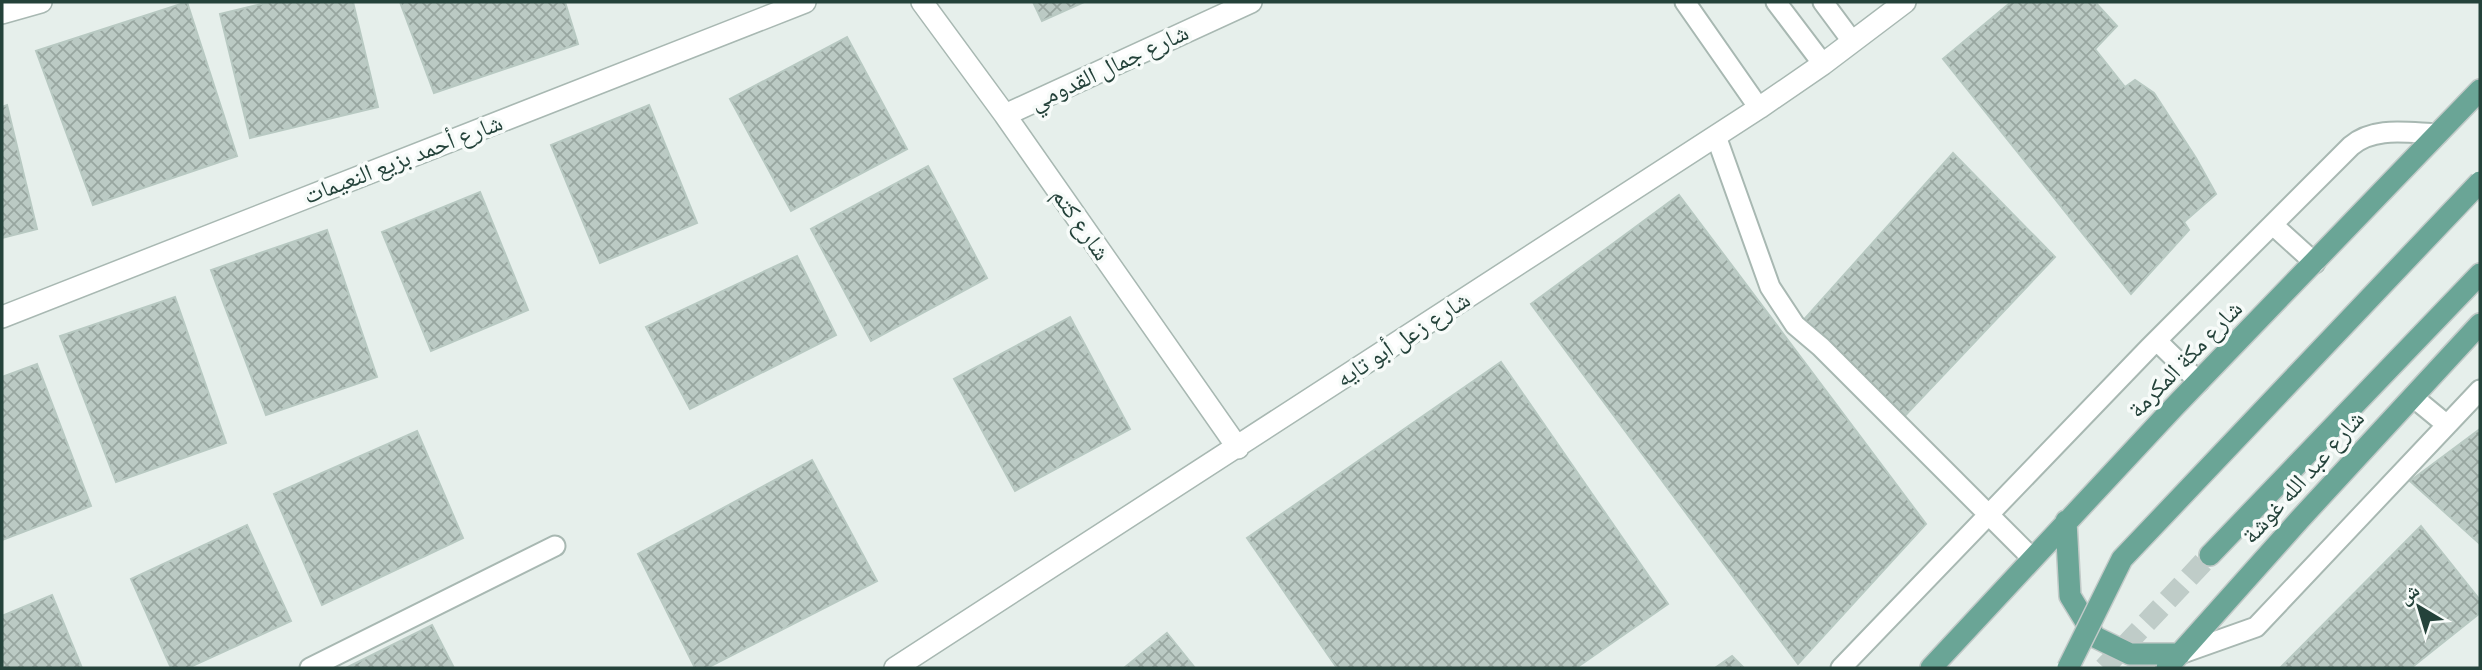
<svg xmlns="http://www.w3.org/2000/svg" width="2482" height="670" font-family="Signika,'Noto Naskh Arabic',sans-serif">
  <style>
    .building { fill: url(#building-cross-hatch); stroke: #b8c9c2; stroke-width: 2 }
    .lines { fill: none; stroke-linecap: round; stroke-linejoin: round }
    .primary-tunnel { stroke: #bfccc8; stroke-width: 21; stroke-dasharray: 21 10; stroke-linecap: butt }
    .service-casing { stroke: #a8b8b2; stroke-width: 23 }
    .minor-casing { stroke: #a8b8b2; stroke-width: 24 }
    .tertiary-casing { stroke: #a8b8b2; stroke-width: 24 }
    .primary-casing { stroke: #c2cac8; stroke-width: 24 }
    .service { stroke: #fff; stroke-width: 19 }
    .minor { stroke: #fff; stroke-width: 21 }
    .tertiary { stroke: #fff; stroke-width: 21 }
    .primary { stroke: #6aa596; stroke-width: 21 }
    .primary-bridge-casing { stroke: #c2cac8; stroke-width: 24; stroke-linecap: butt }
    .primary-bridge { stroke: #6aa596; stroke-width: 21 }
    .labels { text-anchor: middle; stroke-width: 7; stroke-linejoin: round; paint-order: stroke }
    .street-label { font-size: 24px; fill: #24423a; stroke: #f7fbf9 }
  </style>
  <defs>
    <pattern id="building-cross-hatch" width="8" height="8" patternUnits="userSpaceOnUse" patternTransform="scale(1.75)"><rect width="8" height="8" fill="#bbcac4"/><path d="M0 0l8 8M0 8l8-8" fill="none" stroke="#98a6a0"/></pattern>
  </defs>
  <rect width="100%" height="100%" fill="#e6efeb"/>
  <path class="building" d="M187,2L237,156L93,205L36,51Z
    M270,2H353L378,107L250,138L220,14Z
    M400,2H565L578,44L434,93Z
    M1033,2H1084L1042,21Z
    M2011,2H2095L2117,26L2095,49L2125,87L2135,80L2154,93L2196,158L2216,194L2184,222L2189,230L2131,294L1943,59Z
    M847,37L907,149L791,211L730,99Z
    M7,105L37,229L2,238V107Z
    M649,105L697,223L600,263L551,145Z
    M1953,153L2055,257L1899,422L1800,324Z
    M928,166L987,278L871,341L811,229Z
    M480,192L528,310L431,351L382,232Z
    M1679,195L1926,524L1798,664L1531,304Z
    M327,230L377,377L266,415L211,270Z
    M797,256L836,335L690,409L646,327Z
    M175,297L226,443L116,482L60,336Z
    M1070,317L1130,429L1015,491L954,379Z
    M1501,362L1668,604L1576,668H1337L1247,538Z
    M37,364L91,506L2,540V377Z
    M2480,429V544L2410,481Z
    M417,431L463,538L322,605L274,494Z
    M812,460L877,581L707,668H695L638,554Z
    M247,525L291,621L188,668H171L131,579Z
    M2421,526L2480,600V613L2411,668H2280Z
    M52,595L82,668H2V616Z
    M432,625L454,668H346Z
    M1167,633L1195,668H1124Z
    M1732,656L1744,668H1715Z"/>
  <g class="lines">
    <path class="primary-tunnel" d="M2104,668L2210,555"/>
    <defs>
      <path id="service" d="M1685,2L1759,108
        M1776,2L1823,64
        M1823,2L1852,41
        M1716,136L1770,287L1795,325L1821,347L2032,558
        M2273,225L2315,263
        M2157,341L2199,382
        M2413,397L2447,425
        M2180,654L2256,627L2480,390
        M310,668L555,546
        M1841,668L2149,348L2351,146C2374,126 2408,133 2438,134"/>
      <path id="minor" d="M922,2L1005,115L1238,448
        M1005,115L1251,2
        M2,317L805,2
        M895,668L1759,108L1823,64L1905,2"/>
      <path id="tertiary" d="M2,13L41,2"/>
      <path id="primary" d="M2066,521L2070,596L2095,637L2130,654H2180
        M2210,555L2480,274
        M1931,668L2174,407L2480,90
        M2167,668L2300,519L2480,324"/>
    </defs>
    <use href="#service" class="service-casing"/>
    <use href="#minor" class="minor-casing"/>
    <use href="#tertiary" class="tertiary-casing"/>
    <use href="#primary" class="primary-casing"/>
    <use href="#service" class="service"/>
    <use href="#minor" class="minor"/>
    <use href="#tertiary" class="tertiary"/>
    <use href="#primary" class="primary"/>
    <defs>
      <path id="primary-bridge" d="M2068,668L2122,559L2480,182"/>
    </defs>
    <use href="#primary-bridge" class="primary-bridge-casing"/>
    <use href="#primary-bridge" class="primary-bridge"/>
  </g>
  <g class="labels">
    <g class="street-label">
      <text transform="translate(1109 67) rotate(-25)" y="8">شارع جمال القدومي</text>
      <text transform="translate(403 159) rotate(-21)" y="8">شارع أحمد بزيع النعيمات</text>
      <text transform="translate(1081 224) rotate(55)" y="8">شارع كتم</text>
      <text transform="translate(1403 339) rotate(-33)" y="8">شارع زعل أبو تايه</text>
      <text transform="translate(2185 359) rotate(-46)" y="8">شارع مكة المكرمة</text>
      <text transform="translate(2303 477) rotate(-48)" y="8">شارع عبد الله غوشة</text>
    </g>
  </g>
  <rect width="2482" height="670" fill="none" stroke="#24423a" stroke-width="7"/>
  <g transform="translate(2419 607) rotate(322)" stroke="#f7fbf9" stroke-width="5" paint-order="stroke">
  <path d="M0-5L12 26L0 18L-12 26Z" fill="#24423a"/>
  <text y="-10" font-size="19" font-weight="bold" text-anchor="middle" fill="#24423a">ش</text>
  </g>
</svg>
